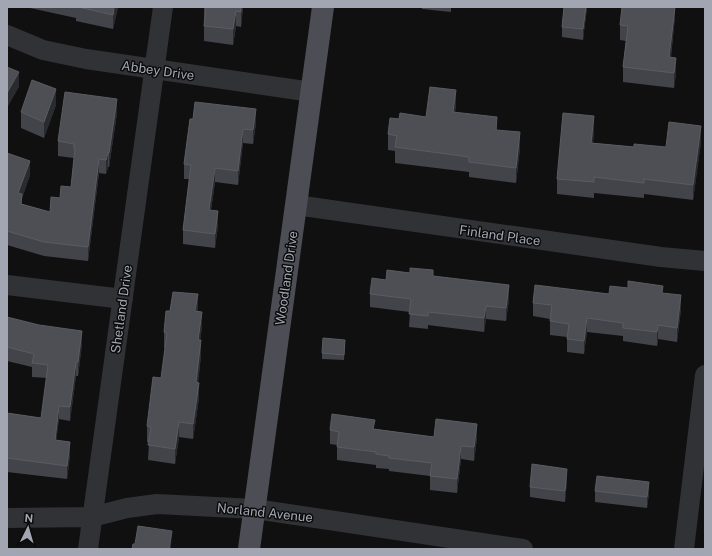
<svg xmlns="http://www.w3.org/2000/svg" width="712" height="556" font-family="'Public Sans',sans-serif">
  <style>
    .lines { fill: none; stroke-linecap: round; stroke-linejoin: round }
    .minor { stroke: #313236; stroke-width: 20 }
    .major { stroke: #4d4e55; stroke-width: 22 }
    .wall { fill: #434449 }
    .shaded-wall { fill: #2a2b2e }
    .building { fill: #4d4f54; stroke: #5a5c63 }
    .labels { text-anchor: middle; stroke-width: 3; stroke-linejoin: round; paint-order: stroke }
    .street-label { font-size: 13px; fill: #a1a6b2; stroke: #0b0b0c }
  </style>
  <rect width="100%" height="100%" fill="#101011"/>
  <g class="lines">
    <path class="minor" d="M7,35L43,50L86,59L312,92
      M296,205L661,257L705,261
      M7,285L123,299
      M7,518L92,517L127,508L157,504L255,509L523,549
      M88,549L163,7
      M684,549L705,375"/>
    <path class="major" d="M249,549L323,7"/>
  </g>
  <path class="wall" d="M30,7H118L113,29L76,21V18L30,8Z
    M204,7H243L241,27L236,26L233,45L204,41Z
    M422,7H451V12L422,9Z
    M564,7H587L583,40L562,37V27Z
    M675,7V17L671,57L676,73L674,88L623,82V67L626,41L620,40V25Z
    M56,105L44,138L21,128V112Z
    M456,105L455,112L497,130L520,148L516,183L469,177V172L395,163V151L388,150V134L399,119L426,117Z
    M117,113L109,167H108L106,174L99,173L88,261L44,256L7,245V153L30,175L22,198V204L50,212L60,198L71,187L74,158L58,156V141Z
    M190,119L256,123L253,144L243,143L238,185L215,182L211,210L218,225L215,248L183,244V230L189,179H184V164Z
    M594,131L593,143L634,147H666L701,142L693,200L644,194V198L594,193V198L557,194V179Z
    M433,276L509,299L506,321L486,319L484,332L428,325V329L409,327L410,312L370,307V294L386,280Z
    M663,293L681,309L677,342L658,339L657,346L623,341V336L587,332L584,354L567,352V337L550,335V319L533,316V303L609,294Z
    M170,311H197L202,327L200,340L201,356L198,383L199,398L193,439L179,437L175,464L148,460L149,442H147V426L161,378L165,348H164V332Z
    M7,317L82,344L78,376H76L70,421L59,419L56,440L70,455L67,479L7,472V413L41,418L47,378L32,377V367L7,361Z
    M345,345L344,360L322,359V353Z
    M375,429L434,437L477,438L474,461L461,459L457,493L430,490V476L389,471V469L376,468V465L337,460V445L330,444V430Z
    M567,480L565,502L530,497V487Z
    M595,491L649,493L647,508L595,502Z"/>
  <path class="shaded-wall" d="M114,7H118L113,29V15Z
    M241,7H243L241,27Z
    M586,7H587L583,40V29Z
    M675,7V17L669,72V57Z
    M236,11V26L233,45V29Z
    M676,58V73L674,88V73Z
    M19,72V87L7,108V93Z
    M56,89V105L44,138V122Z
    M456,90V105L453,127V112Z
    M117,99V113L109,167V153Z
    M256,109V123L253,144V130Z
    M594,116V131L591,158V143Z
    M497,117V133L496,130Z
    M701,126V142L693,200V185Z
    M243,129V143L238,185V171Z
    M520,132V148L516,183V168Z
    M108,152V167L106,174V160Z
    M99,159V173L88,261V247Z
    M30,161V175L22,198V208L18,193Z
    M215,168V182L209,224V210Z
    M218,211V225L215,248V234Z
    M509,285V299L506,321V308Z
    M198,294V310L195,326V311Z
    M681,295V309L677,342V328Z
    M486,306V319L484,332V318Z
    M202,312V327L198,355V340Z
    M587,318V332L584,354V341Z
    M658,325V339L657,346V332Z
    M82,331V344L78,376V362Z
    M201,340V356L196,398V382Z
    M76,362V376L70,421V407Z
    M199,383V398L193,439V424Z
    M59,406V419L55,453V440Z
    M179,422V437L175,464V449Z
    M477,424V438L474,461V447Z
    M70,442V455L67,479V466Z
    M461,446V459L457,493V479Z
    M567,469V480L565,502V491Z
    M649,482V493L647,508V497Z
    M172,531L171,549H169Z"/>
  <path class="building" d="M78,7H114L113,15Z
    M204,7H241V12L236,11L233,29L204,26L206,7Z
    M564,7H586L583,29L562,27Z
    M622,7H675L669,57L676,58L674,73L623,67L628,26L620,25Z
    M7,67L19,72L7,93Z
    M32,80L56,89L44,122L21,112Z
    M430,87L456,90L453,112L497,117L496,130L520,132L516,168L469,162V157L395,147L397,136L388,134L390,118L399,119L400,113L426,117Z
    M65,92L117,99L109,153L108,152L106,160L99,159L88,247L44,242L7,231V153L30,161L18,193L22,194L21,204L50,212L51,197L60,198L61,186L71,187L75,148H74V144L58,141Z
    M195,102L256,109L253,130L243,129L238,171L215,168L209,210L218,211L215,234L183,230L191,165L184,164L190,119H193Z
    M563,113L594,116L591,143L634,147V144L666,147L669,122L701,126L693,185L644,179V183L594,177V182L557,179Z
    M410,268L433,270V276L509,285L506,308L486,306L484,318L428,312V316L409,314L411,299L370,294L372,278L386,280L387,270L410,273Z
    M628,281L663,286L662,293L681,295L677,328L658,325L657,332L623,328V323L587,318L584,341L567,339L569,324L550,321L552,305L533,303L535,285L609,294L610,286L628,288Z
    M173,292L198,294L195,311L202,312L198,340H201L196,382L199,383L193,424L179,422L175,449L148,445L151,427L147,426L153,377L161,378L167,333L164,332L166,311H170Z
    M7,317L39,325L82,331L78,362H76L70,407L59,406L55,440L70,442L67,466L7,458V413L41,418L48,365L32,363L34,354L7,347Z
    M323,338L345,340L344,355L322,353Z
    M332,414L375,420L373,429L434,437L436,419L477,424L474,447L461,446L457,479L430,476L432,463L389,458V456L376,454V452L337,447L339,432L330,430Z
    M532,464L567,469L565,491L530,487Z
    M597,476L649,482L647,497L595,491Z
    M138,526L172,531L169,549H132L133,544H135Z"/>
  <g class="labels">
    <g class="street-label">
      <text transform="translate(158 70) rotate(8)" y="5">Abbey Drive</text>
      <text transform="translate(500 235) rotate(8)" y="5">Finland Place</text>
      <text transform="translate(286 278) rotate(-82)" y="5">Woodland Drive</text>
      <text transform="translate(121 309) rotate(-82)" y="5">Shetland Drive</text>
      <text transform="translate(265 512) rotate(6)" y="5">Norland Avenue</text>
    </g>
  </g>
  <rect width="712" height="556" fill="none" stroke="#a1a6b2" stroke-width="16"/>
  <g transform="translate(28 528) rotate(5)" stroke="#0b0b0c" stroke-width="3" paint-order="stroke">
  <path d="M0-3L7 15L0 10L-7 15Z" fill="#a1a6b2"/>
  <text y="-6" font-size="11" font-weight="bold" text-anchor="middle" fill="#a1a6b2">N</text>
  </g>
</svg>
